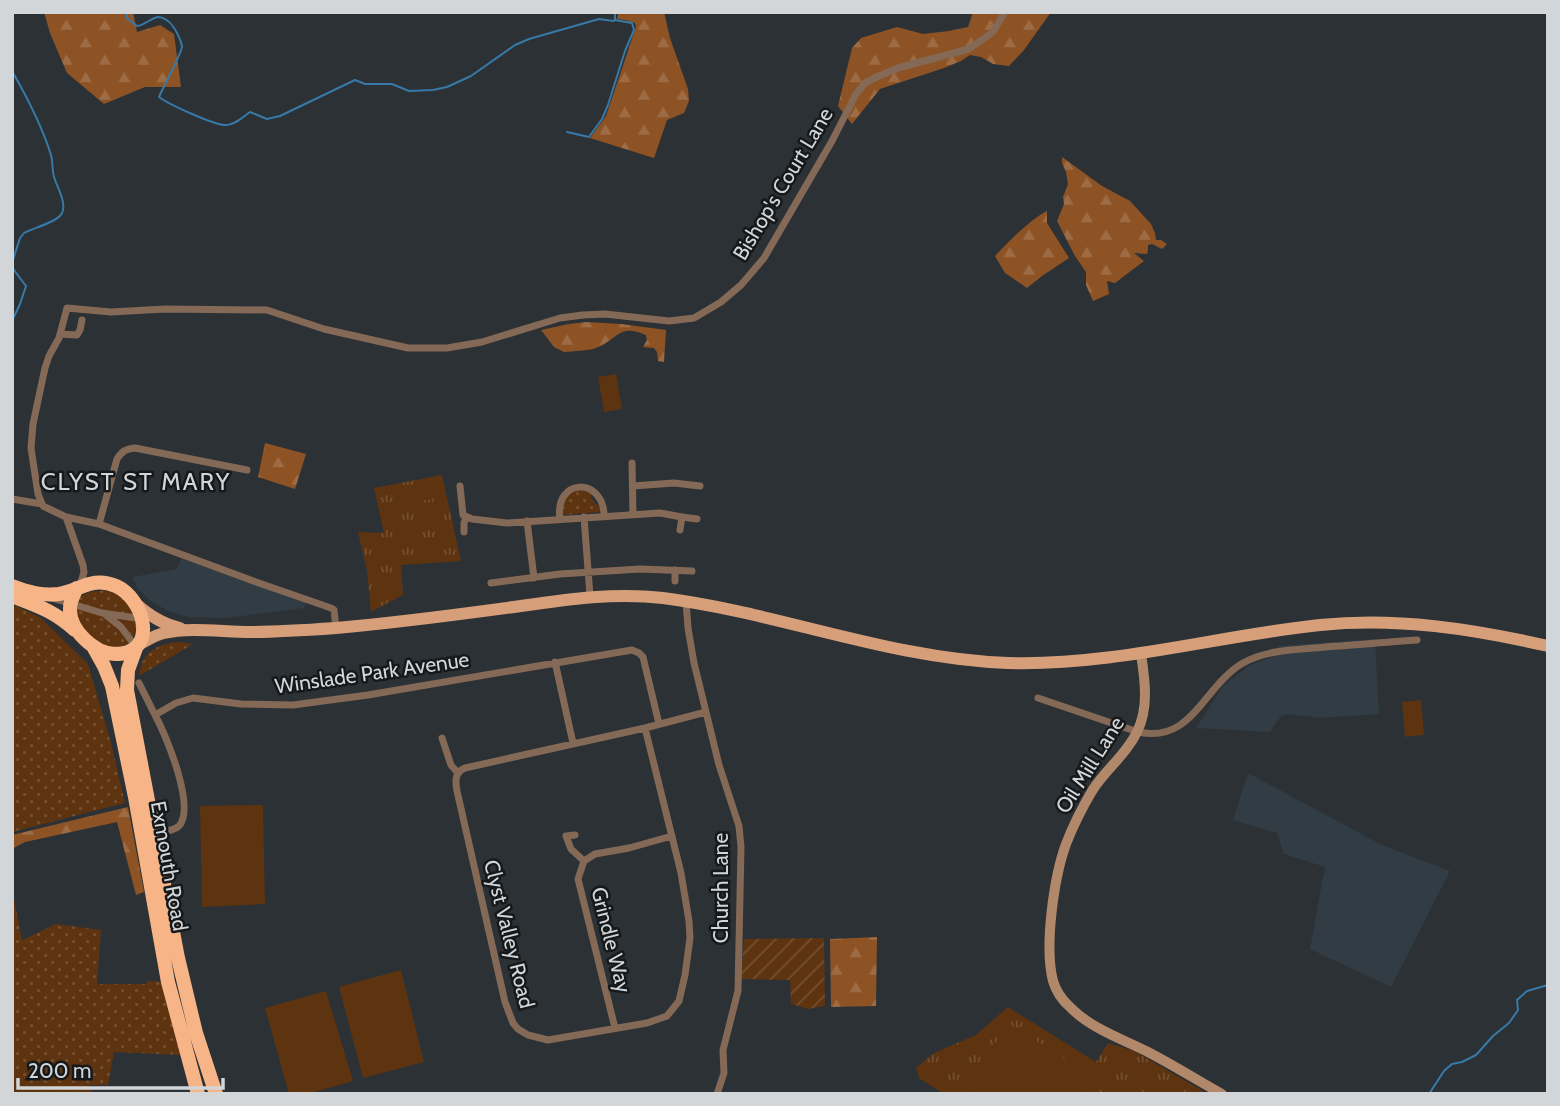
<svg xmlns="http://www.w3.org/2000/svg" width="1560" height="1106" font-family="Cabin,sans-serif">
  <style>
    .built { fill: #313c44 }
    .grass { fill: url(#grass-dots) }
    .forest { fill: url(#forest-firs) }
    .park { fill: url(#park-tufts) }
    .garden { fill: url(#garden-furrows) }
    .pitch { fill: #5e330f }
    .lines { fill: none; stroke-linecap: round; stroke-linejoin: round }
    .stream { stroke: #3779a7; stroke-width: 2 }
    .street { stroke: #846956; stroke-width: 7 }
    .secondary { stroke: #b2886a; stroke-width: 10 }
    .primary { stroke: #d69f79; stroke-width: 12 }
    .highway { stroke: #f7b587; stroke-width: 14 }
    .labels { text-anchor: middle; stroke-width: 5; stroke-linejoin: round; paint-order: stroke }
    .street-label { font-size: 21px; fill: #d3d6d8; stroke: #16191b }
    .quarter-label { font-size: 24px; letter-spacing: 2px; fill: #d3d6d8; stroke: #16191b }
  </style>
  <defs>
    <pattern id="grass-dots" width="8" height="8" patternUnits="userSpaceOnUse" patternTransform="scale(1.75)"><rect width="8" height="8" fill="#5e330f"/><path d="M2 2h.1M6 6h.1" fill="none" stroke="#745031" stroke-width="1.8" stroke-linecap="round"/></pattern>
    <pattern id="forest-firs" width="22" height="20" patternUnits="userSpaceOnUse" patternTransform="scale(1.75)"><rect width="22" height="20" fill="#8e5325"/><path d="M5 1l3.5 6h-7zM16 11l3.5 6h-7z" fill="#9d6b44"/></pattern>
    <pattern id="park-tufts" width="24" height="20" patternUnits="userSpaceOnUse" patternTransform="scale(1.75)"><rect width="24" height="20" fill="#5e330f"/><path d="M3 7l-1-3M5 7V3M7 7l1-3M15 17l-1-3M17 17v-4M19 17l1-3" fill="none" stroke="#745031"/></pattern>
    <pattern id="garden-furrows" width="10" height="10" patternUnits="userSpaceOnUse" patternTransform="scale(1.75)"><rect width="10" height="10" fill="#5e330f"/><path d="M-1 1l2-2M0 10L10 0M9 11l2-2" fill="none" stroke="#745031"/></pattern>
  </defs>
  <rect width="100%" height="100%" fill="#2c3135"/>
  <path class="built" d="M181,558L265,588L306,603L304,608L226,618L189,617L170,612L152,602L138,589L132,577L177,569Z
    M1375,639L1379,714L1320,718L1288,714L1281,716L1270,732L1196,728L1223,686L1250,665L1274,656L1278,646Z
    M1248,773L1382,845L1450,871L1391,987L1310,949L1325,867L1284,854L1277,833L1233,820Z"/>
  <path class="grass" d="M577,489L592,493L590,497L600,508L599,512L562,515L565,497Z
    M97,591C101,591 108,590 113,592C119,595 130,605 133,611C141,626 134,647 116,647C109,648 96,644 90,639C87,636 84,629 82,625C72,608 74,593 97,591Z
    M12,604L41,618L88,664L111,743L125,803L12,832Z
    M178,642L193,644L139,676C141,653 156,644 178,642Z
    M12,889L22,940L56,924L101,930L97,984H146L147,981L165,982L181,1055L114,1052L108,1085H90L92,1094H12Z"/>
  <path class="forest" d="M44,12H133L137,32L160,25L174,34L181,87H145L104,104L67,73L50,33Z
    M621,12H664L670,38L688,89L689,101L684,113L667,120L654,158L590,138L606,116L636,27L635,23L625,20L617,19L618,14Z
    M973,12H1051L1024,50L1009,66L993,64L981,57L970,55L961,61L944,68L880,89L852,124L838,106L852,48L861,38L897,27L923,34L949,31L968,27Z
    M1062,157L1102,186L1130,201L1151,224L1155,233L1156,240H1161L1167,244L1162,249L1152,244L1148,245V250L1147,254L1134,253L1144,261L1115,283L1107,281L1109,294L1093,301L1086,285V272L1075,256L1057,221L1064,204L1063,197L1068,184L1066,172L1062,163Z
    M1047,211V223L1069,258L1042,276L1027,288L1005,273L995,256C1007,243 1032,218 1047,211Z
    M586,322L621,324L666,330L664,362L658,361L657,352L654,348L643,347L647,340L646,335C618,323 619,339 596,348C588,351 573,351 564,352L554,347L541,330L569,324Z
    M265,443L306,454L295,489L258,477Z
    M128,807L144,892L136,895L117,822L25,842L12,849V835Z
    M877,937L876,1006L831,1007L830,939Z"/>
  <path class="park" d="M442,475L461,561L401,565L403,595L371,612L367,571L358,532L384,533L374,488Z
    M1008,1007L1096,1062L1108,1043L1134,1051L1208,1094H944L919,1078L916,1068L934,1053L976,1035Z"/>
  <path class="garden" d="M824,938L825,1006L808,1009L791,1004L790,980L741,979L744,939Z"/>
  <path class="pitch" d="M616,374L622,409L604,412L598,377Z
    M438,480L441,497L411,503L408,486Z
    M1421,700L1424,735L1405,737L1402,702Z
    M263,805L265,904L202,907L200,806Z
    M401,970L424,1062L363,1078L339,987Z
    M326,991L353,1081L307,1094H289L265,1008Z
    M1008,1023L1093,1077L1083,1094H976L967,1088Z"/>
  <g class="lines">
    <path class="stream" d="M127,12V18L137,26C145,25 151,18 158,17C163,17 169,21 172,25C176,30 181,40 182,46C183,51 162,89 159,97C168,104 216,126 226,125C235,125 243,117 250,112L267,119L280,116L355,80L365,84H392L409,91L433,90L447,87L471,76L515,45L529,39L599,19L613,21L615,20V14L617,12
      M12,71C27,97 42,126 51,155C53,162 52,170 54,177C57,187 67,203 62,213C58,222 33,228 24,233L20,238L12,263
      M567,132L589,137L602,119L608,105L625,51L634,30L632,23L615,20
      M12,265L14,270L26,286L20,304L12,321
      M1429,1094L1444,1071L1452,1064L1462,1062L1476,1055L1493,1036L1509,1023L1518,1010L1517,1000L1527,991L1548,985"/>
    <path class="street" d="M60,334L77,335L80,330L82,320
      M632,463L633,514
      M460,486L463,515L472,519L507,523L660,513L682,517
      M633,486L674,483L700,486
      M12,499L42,504
      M66,517L83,565L84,572L80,586
      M584,517L590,596
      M560,519C554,477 604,477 604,516
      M527,521L534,578
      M99,524L117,459C122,451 126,449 135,448L247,470
      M680,530L682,517L697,519
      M464,532V523L466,518
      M675,581V570
      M491,583L560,574L640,569L692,571
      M52,598L102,613L143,619
      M686,602L688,628L694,663L719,765L739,826L741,847L738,991L723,1050L724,1073L717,1094
      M106,615L121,627L136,647
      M336,628L334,610L331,608L256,582L99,524L66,517L43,506L38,494L34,468L31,448L33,424L45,368L49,356L59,338L67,308L111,312L165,309L267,310L324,329L408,348H447L482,342L560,318L583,315L605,314L669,321L694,318L721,302L741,285L764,258L832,141L856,94L865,83L879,76L898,68L969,49L993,32L1005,12
      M555,662L573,743
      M139,683L155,715
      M1038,698L1138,732C1193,744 1203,686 1243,663C1268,649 1298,650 1326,647C1357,645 1387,642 1417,640
      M645,728L681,873L689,921L690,938L685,975L679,1001L667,1016L647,1023L548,1040L528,1035L518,1029L513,1023L505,1002L457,791C455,781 455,772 465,768L645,728L706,712
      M442,738L451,765L458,773
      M153,833C161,831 173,832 179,826C196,807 166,735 155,715L176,703L193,698L241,704L293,705L368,695L632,650L639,653L643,657L659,724
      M575,835L566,836L571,849L584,861
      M615,1028L578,879L584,861L595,854L629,848L672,836"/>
    <path class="secondary" d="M1141,654C1145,680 1149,708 1137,732C1126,755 1105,770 1092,791C1082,808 1073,826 1066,844C1054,877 1044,946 1053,981C1056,991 1062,1000 1070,1007C1090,1028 1122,1039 1148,1052C1173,1065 1197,1080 1222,1094"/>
    <path class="primary" d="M135,603C149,615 162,624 180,628
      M138,645C146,641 155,635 164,633C191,627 222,632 250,632C278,632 307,630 336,628C395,623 455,615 514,607C563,600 613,592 663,598C780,613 890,659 1008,663C1114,666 1216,636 1320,625C1397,617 1473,629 1548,646"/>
    <path class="highway" d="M12,586C28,592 42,596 59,594C81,590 92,576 116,586C145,599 159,654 115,654C94,653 69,630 70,608C70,601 74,594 77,588
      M12,596C38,606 54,611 75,630
      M94,648L104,666L112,686L135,797L168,982L198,1094
      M136,648L128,670L127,690L178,958L196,1033L216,1094"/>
  </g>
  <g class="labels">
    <g class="street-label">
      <text transform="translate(783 184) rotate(-59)" y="7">Bishop's Court Lane</text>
      <text transform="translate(372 673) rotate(-8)" y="7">Winslade Park Avenue</text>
      <text transform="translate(1090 765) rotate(-58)" y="7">Oil Mill Lane</text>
      <text transform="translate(169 866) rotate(80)" y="7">Exmouth Road</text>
      <text transform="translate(721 888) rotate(-90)" y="7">Church Lane</text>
      <text transform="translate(509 934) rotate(76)" y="7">Clyst Valley Road</text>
      <text transform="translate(611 940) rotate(76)" y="7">Grindle Way</text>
    </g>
    <g class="quarter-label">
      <text x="136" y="490">CLYST ST MARY</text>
    </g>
  </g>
  <rect width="1560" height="1106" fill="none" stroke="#d3d6d8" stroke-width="28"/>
  <path d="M18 1078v10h205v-10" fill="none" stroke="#d3d6d8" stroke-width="3.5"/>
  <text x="28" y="1078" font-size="21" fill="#d3d6d8" stroke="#16191b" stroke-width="5" paint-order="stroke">200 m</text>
</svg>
